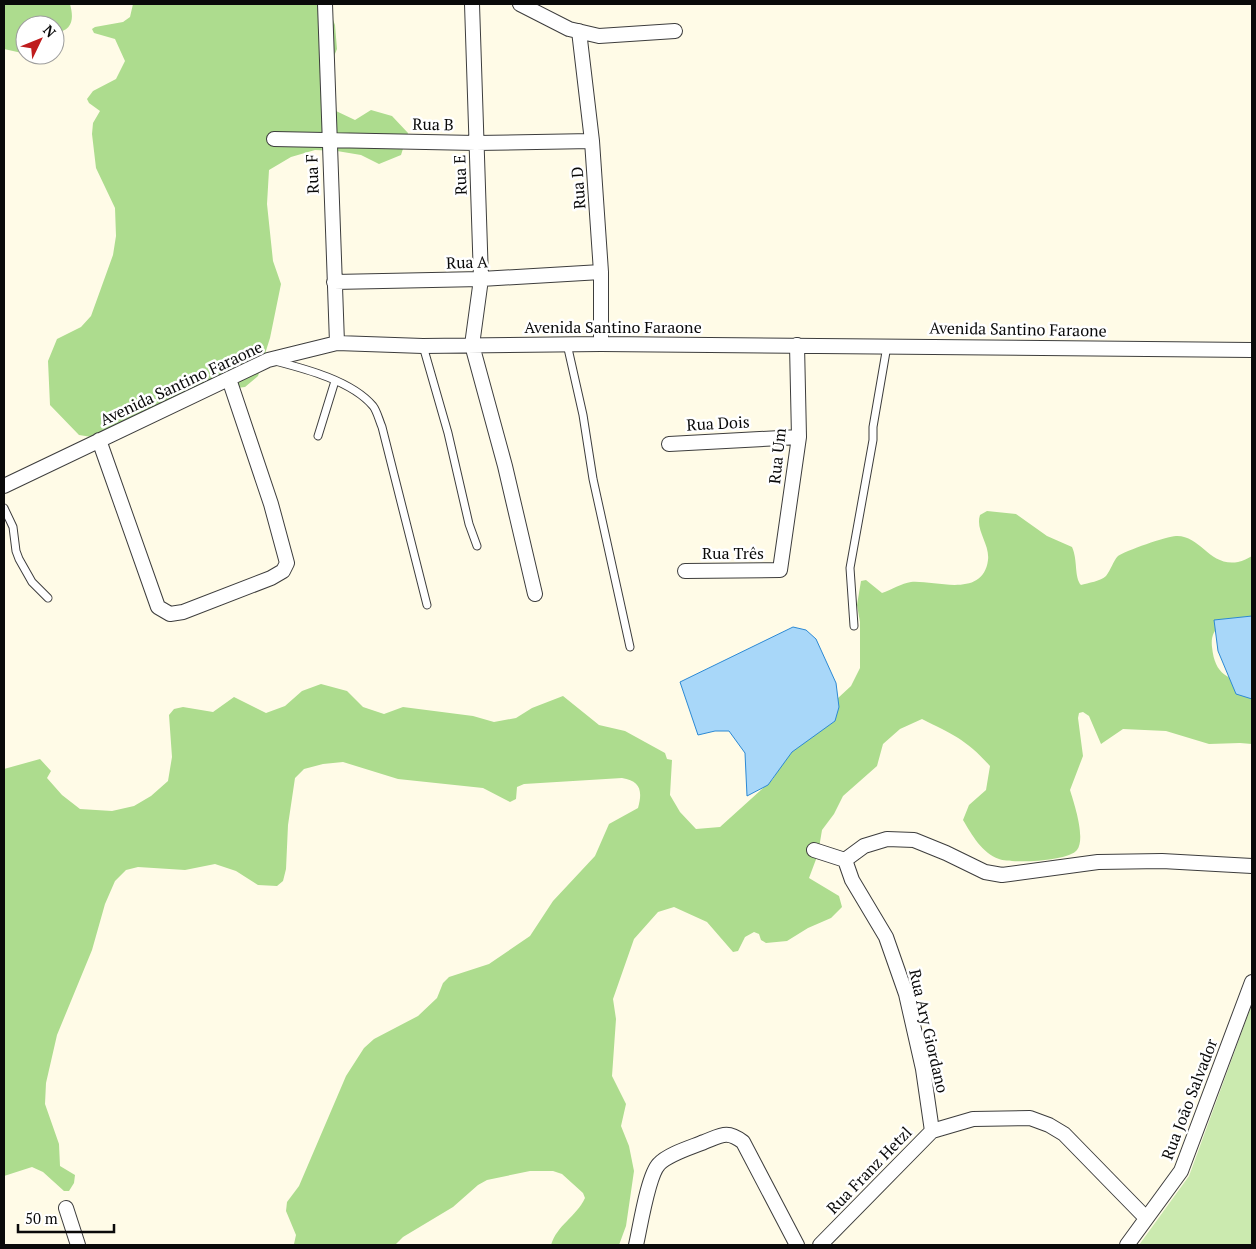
<svg xmlns="http://www.w3.org/2000/svg" width="1256" height="1249" font-family="'PT Serif',serif">
  <style>
    .green { fill: #cbeaaf }
    .forest { fill: #addc8e }
    .water { fill: #a8d7f9; stroke: #2c89d4 }
    .lines { fill: none; stroke-linecap: round; stroke-linejoin: round }
    .lane-casing { stroke: #3d3d3d; stroke-width: 9 }
    .street-casing { stroke: #3d3d3d; stroke-width: 16 }
    .lane { stroke: #fff; stroke-width: 7 }
    .street { stroke: #fff; stroke-width: 14 }
    .labels { text-anchor: middle; stroke-width: 5; stroke-linejoin: round; paint-order: stroke }
    .street-label { font-size: 16px; fill: #0a0a0a; stroke: #fff }
  </style>
  <rect width="100%" height="100%" fill="#fffbe7"/>
  <path class="green" d="M1252,1004V1245H1139L1189,1176Z"/>
  <path class="forest" d="M4,4H70C74,19 73,30 55,33V25H25V52L22,53L4,49Z
    M133,4H327L335,25L337,49L327,73L326,94L336,111L355,120L371,110L392,116L408,133L401,155L379,164L361,155L337,151L315,150L291,157L269,170L267,204L273,261L281,284L270,338L258,376L245,387L212,391L98,438L79,435L50,405L48,361L57,339L81,327L91,316L113,255L116,236L115,208L96,168L92,134L93,123L100,111L89,103L87,99L93,91L116,79L125,61L115,39L94,33L92,29L95,27L123,22L130,17Z
    M987,511L1016,514L1047,536L1072,547C1078,560 1074,577 1081,585C1088,583 1101,581 1106,576C1111,570 1113,561 1118,556C1125,551 1167,536 1176,536C1201,535 1209,567 1238,562C1243,561 1248,558 1252,556V630L1220,626C1213,631 1211,638 1212,647C1215,676 1228,677 1252,688V744L1240,743L1209,744L1166,731L1123,729L1101,744L1089,716L1083,712L1079,713L1078,718L1083,756L1070,790C1074,803 1086,838 1077,850C1069,861 1012,864 999,859C982,853 972,835 963,820L969,805L986,790L990,766C967,740 952,734 922,719L900,729L883,744L877,766L843,796L834,814L822,830L818,854L809,878L839,896L842,907L831,918L808,928L787,941L766,943L761,940L759,934L754,932L745,937L738,951L733,952L707,922L674,907L658,912L634,939L613,999L616,1019L612,1076L626,1104L621,1126L629,1146L634,1171L626,1226L619,1245H551C557,1225 576,1217 585,1198L583,1193L562,1174L553,1171H530L487,1180L478,1185L453,1207L403,1237L395,1245H291L294,1244L296,1235L286,1211L287,1202L299,1186L346,1076L364,1048L374,1039L418,1016L437,998L443,983L449,977L489,964L530,936L553,901L595,856L609,824L638,808C643,790 640,781 622,778L524,784L517,787L516,799L510,802L483,788L398,779L343,762L323,764L304,769L295,778L288,825L286,869L283,881L277,886L258,885L236,871L215,864L185,870L138,867L126,870L115,881L105,904L92,950L57,1035L46,1083L45,1104L59,1144L60,1166L75,1175L74,1183L69,1191H64L43,1172L32,1167L4,1176V769L40,759L51,771L47,778L62,795L80,809L112,811L134,806L151,796L168,781L172,757L169,715L174,709L183,707L213,712L234,697L266,713L285,706L302,691L321,684L347,691L363,707L384,714L403,707L473,716L494,722L516,718L532,708L563,696L599,725L625,731L665,753L667,759L672,760L670,795L680,812L696,829L720,827L773,779L785,758L824,711L851,686L860,668V622L857,605L861,581L866,580L882,593C891,590 902,583 911,582C935,580 983,599 988,560C990,544 975,530 980,515Z"/>
  <path class="water" d="M1252,616V699L1236,694L1218,651L1214,620Z
    M793,627L806,630L816,639L836,683L839,707L835,721L792,752L768,785L747,796L745,753L729,731H715L698,735L680,682Z"/>
  <g class="lines">
    <defs>
      <path id="lane" d="M567,344L583,415L593,479L630,647
        M423,346L448,433L469,524L477,546
        M275,361C306,369 352,381 373,406C377,411 379,420 382,427L427,605
        M318,436L335,381
        M4,508L13,527L16,551L19,559L32,582L48,598
        M854,626L850,568L873,440V427L887,346"/>
      <path id="street" d="M325,4L337,343
        M472,4L481,279L472,345L505,466L535,594
        M520,4L569,29L599,36L675,31
        M579,31L592,141L601,272V344
        M274,139L476,143L592,141
        M334,282L481,279L601,272
        M99,440L158,607L170,614L183,612L271,578L283,571L287,563L271,504L229,379
        M669,444L799,437
        M4,486L268,360L337,343L423,346L601,344L1252,350
        M685,571L780,570L799,437L797,345
        M814,850L845,860L864,846L887,839L914,840L946,853L985,872L1002,875L1098,862L1162,861L1252,866
        M845,860L852,880L886,937L906,994L923,1069L932,1131
        M66,1208L78,1245
        M636,1245C640,1228 648,1175 659,1164C668,1154 692,1147 704,1142C722,1135 727,1130 743,1142L797,1245
        M820,1245L932,1131L973,1119L1030,1118L1049,1125L1064,1134L1146,1218
        M1127,1245L1181,1171L1252,982"/>
    </defs>
    <use href="#lane" class="lane-casing"/>
    <use href="#street" class="street-casing"/>
    <use href="#lane" class="lane"/>
    <use href="#street" class="street"/>
  </g>
  <g class="labels">
    <g class="street-label">
      <text transform="translate(433 124) rotate(1)" y="6">Rua B</text>
      <text transform="translate(312 174) rotate(-92)" y="6">Rua F</text>
      <text transform="translate(460 175) rotate(-92)" y="6">Rua E</text>
      <text transform="translate(578 188) rotate(-94)" y="6">Rua D</text>
      <text transform="translate(467 262) rotate(-2)" y="6">Rua A</text>
      <text x="613" y="333">Avenida Santino Faraone</text>
      <text transform="translate(1018 329) rotate(1)" y="6">Avenida Santino Faraone</text>
      <text transform="translate(181 383) rotate(-25)" y="6">Avenida Santino Faraone</text>
      <text transform="translate(718 423) rotate(-3)" y="6">Rua Dois</text>
      <text transform="translate(777 456) rotate(-84)" y="6">Rua Um</text>
      <text x="733" y="559">Rua Três</text>
      <text transform="translate(929 1031) rotate(77)" y="6">Rua Ary Giordano</text>
      <text transform="translate(1189 1099) rotate(-69)" y="6">Rua João Salvador</text>
      <text transform="translate(869 1170) rotate(-46)" y="6">Rua Franz Hetzl</text>
    </g>
  </g>
  <rect width="1256" height="1249" fill="none" stroke="#0a0a0a" stroke-width="10"/>
  <g transform="translate(40 40) rotate(47)"><circle r="24" fill="#ffffff" stroke="#9d9d9d"/>
  <path d="M0-4L9 19L0 12L-9 19Z" fill="#bf1c1d"/>
  <text y="-8" font-size="14" font-weight="bold" text-anchor="middle" fill="#0a0a0a">N</text>
  </g>
  <path d="M18 1224v8h96v-8" fill="none" stroke="#0a0a0a" stroke-width="2.5"/>
  <text x="25" y="1224" font-size="15" fill="#0a0a0a" stroke="#ffffff" stroke-width="4" paint-order="stroke">50 m</text>
</svg>
